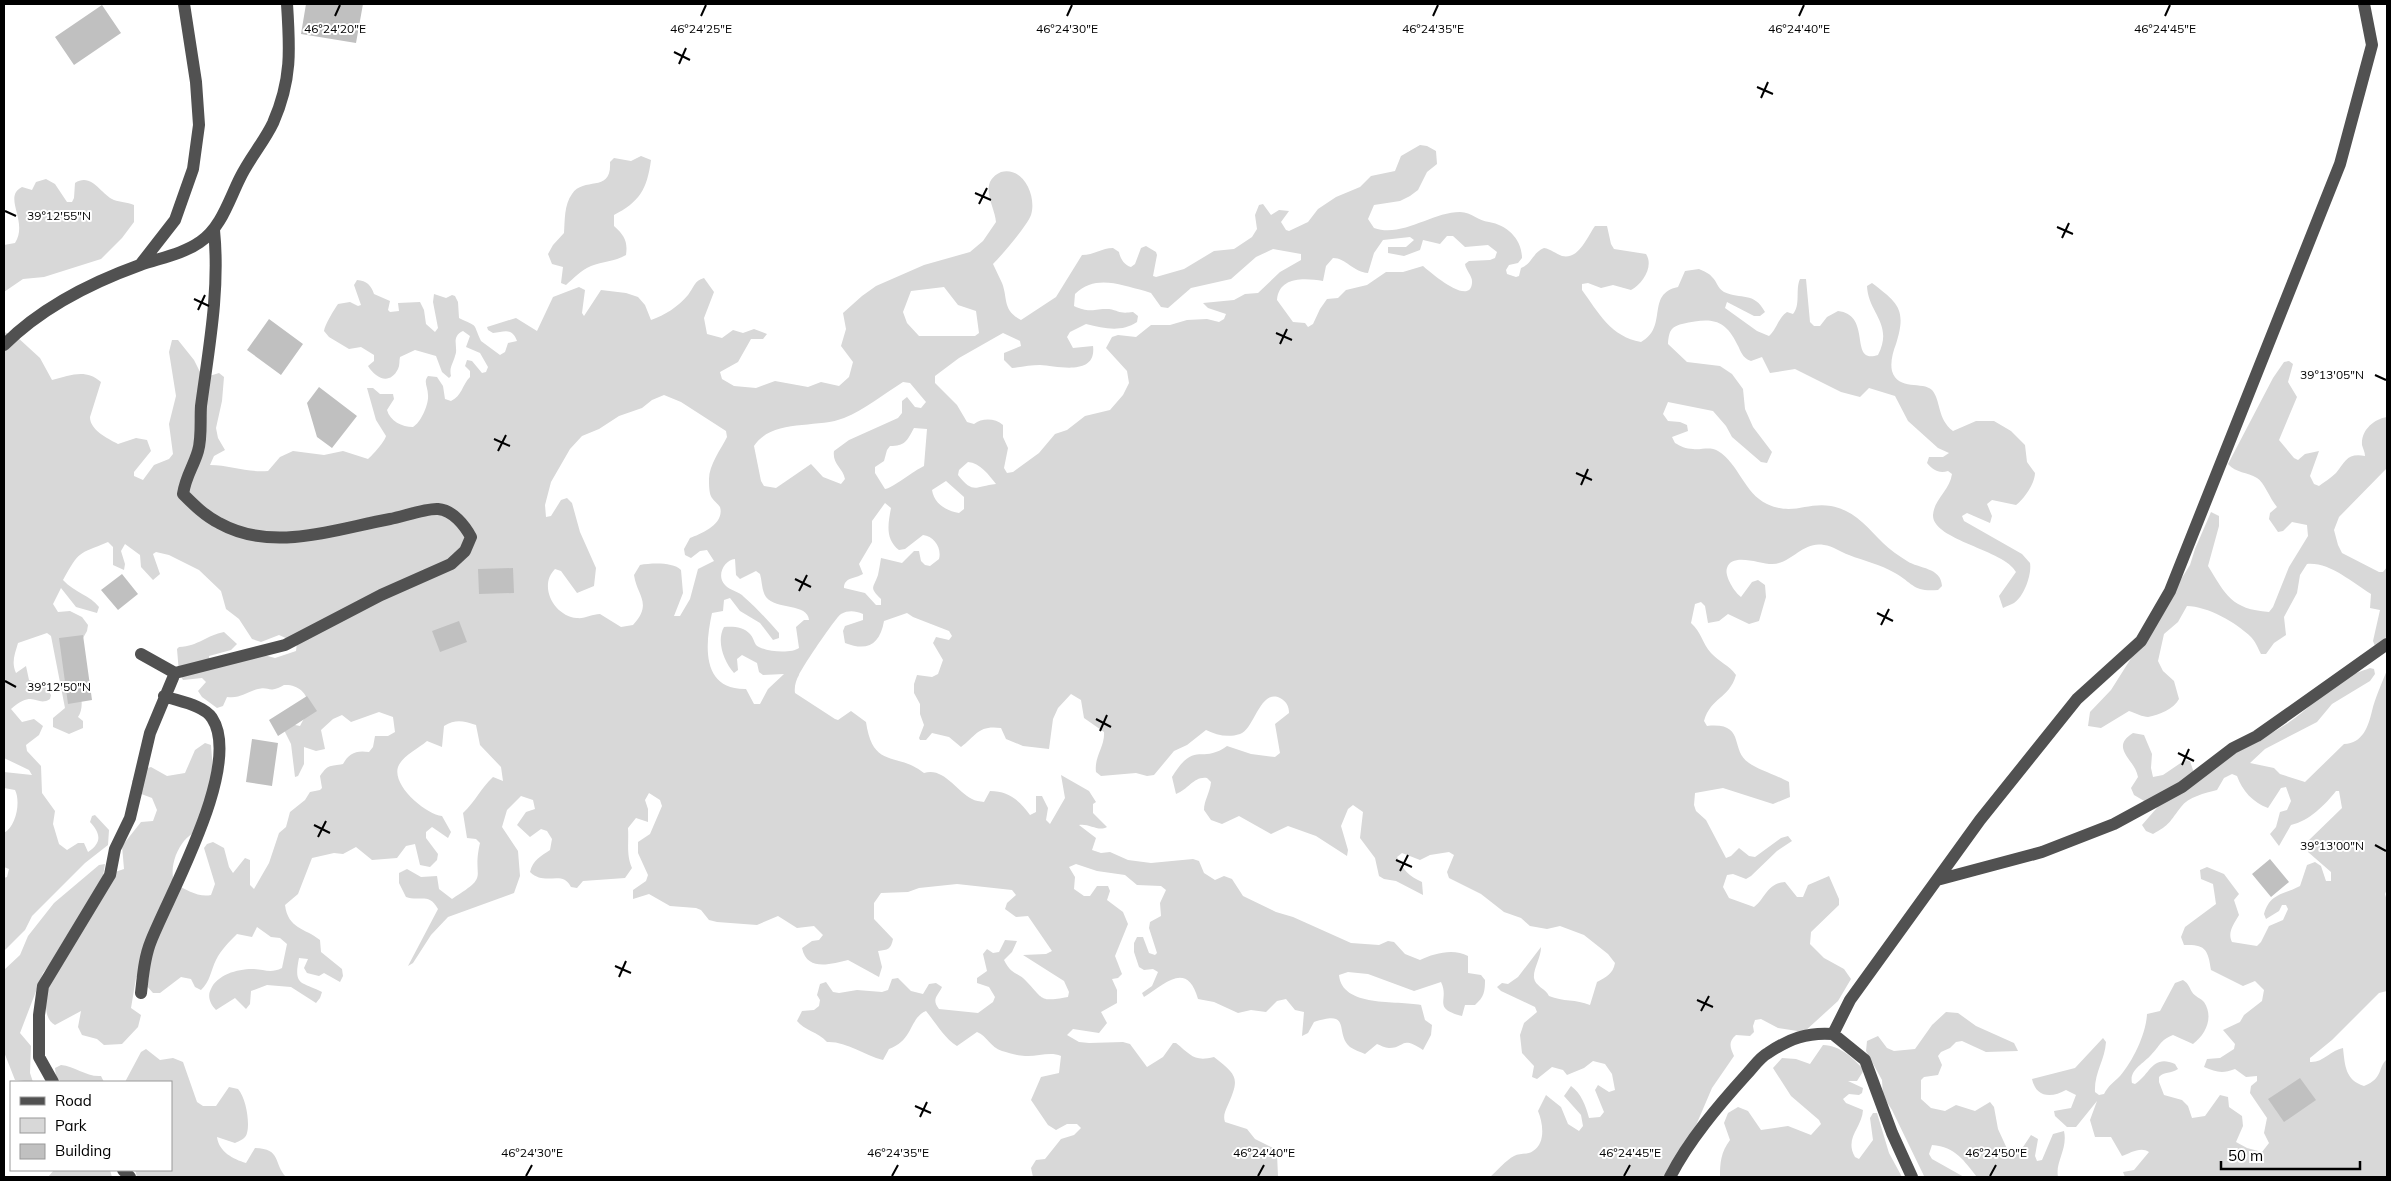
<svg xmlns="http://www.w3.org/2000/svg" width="2391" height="1181" font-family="Mulish,sans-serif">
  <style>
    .green { fill: #d8d8d8; fill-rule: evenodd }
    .building { fill: #c0c0c0 }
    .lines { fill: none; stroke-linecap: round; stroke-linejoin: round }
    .minor { stroke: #515151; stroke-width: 12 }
    .ticks { fill: none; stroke: #000; stroke-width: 2 }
    .ticks-label { font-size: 12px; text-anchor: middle; fill: #000; stroke: #fff; stroke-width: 4; stroke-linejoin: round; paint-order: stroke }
  </style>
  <rect width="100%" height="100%" fill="#fff"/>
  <path class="green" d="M1420,145L1427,146L1436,151L1437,164L1427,172L1418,190L1410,196L1400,201L1374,205L1368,219L1374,228C1402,238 1432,212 1460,212C1472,212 1478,221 1489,222C1507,225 1522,239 1522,258L1518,263L1509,265L1506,270L1507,274L1516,277L1519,276L1521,268C1532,264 1533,252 1544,248C1551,249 1556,254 1562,256C1579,260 1587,237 1595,226H1607L1611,244L1614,249L1646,254C1654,266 1643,284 1631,290L1613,285L1601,288L1588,283L1582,284V290C1598,312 1611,337 1641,342C1669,327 1645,294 1678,287L1685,271L1699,269C1703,271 1709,273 1712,277C1717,281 1717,288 1724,292C1741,300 1754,291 1765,312L1760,316H1754L1727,302L1725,308L1757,331L1769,336C1777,329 1778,318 1787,312L1793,314C1801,305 1795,290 1800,279H1806L1810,322L1814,326H1820L1827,317L1838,311C1873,315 1848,365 1878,355C1894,324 1868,313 1867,286L1872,283C1898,303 1907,309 1896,344C1893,352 1890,362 1892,371C1898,391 1923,381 1932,390C1941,400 1937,419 1953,431L1976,421H1994L2011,431L2025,445L2027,462L2035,473C2035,483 2024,499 2016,505L1992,500L1987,504L1992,516L1990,523L1967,513L1962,516L1964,521L2022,554L2030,563C2032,574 2024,597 2014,603C2011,605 2006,606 2003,608L1999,596L2016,572C2005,550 1932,540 1933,515C1934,499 1950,490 1952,474L1948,471C1939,474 1933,470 1927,463L1929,457H1943L1949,453L1938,448L1908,421L1895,396L1869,388L1860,397L1841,392L1795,369L1770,373L1762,357L1751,361C1742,358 1741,351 1737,344C1724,317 1709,318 1682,324C1670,327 1669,332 1668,344L1687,362L1720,366L1732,374L1743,389L1745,409L1753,427L1772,452L1767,463L1761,462L1732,437L1726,426L1713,411L1668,402L1663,414L1668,421L1680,422L1687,425L1688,431L1672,437L1675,443C1680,446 1686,449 1693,449C1702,450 1710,446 1718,451C1739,464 1744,493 1767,504C1793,516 1806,502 1831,506C1854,510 1867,527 1883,543C1890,550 1899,556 1907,561C1919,569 1941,567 1942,586L1938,590C1913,592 1914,584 1895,573C1880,564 1864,561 1849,555C1840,552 1833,546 1824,545C1802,541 1792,564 1772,564C1760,564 1732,552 1727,568C1724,576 1735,593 1741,597L1752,582L1758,580L1765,585L1766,597L1759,621L1749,624L1728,614L1719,621L1708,623L1705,606L1701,602L1695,604L1691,623C1702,633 1702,643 1711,653C1719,662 1729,665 1736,675C1729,699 1711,697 1704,721L1707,726C1747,722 1729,750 1749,763C1757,769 1778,776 1789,782L1790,797L1773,804L1723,788L1695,793L1694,805L1696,811L1706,820L1726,858L1731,856L1739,848L1749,856L1755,857L1781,838L1788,836L1792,841L1777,851L1751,876L1746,879L1733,874L1727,875L1723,887L1729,898L1754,907C1765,899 1767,883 1785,882L1797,897H1803L1808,885L1829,876L1839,899V905L1811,932L1810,944L1824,958L1844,969L1851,979L1838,1001L1804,1032L1778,1028L1761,1019L1755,1020L1753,1026L1754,1032L1750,1036L1736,1035C1728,1042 1730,1047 1734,1056L1712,1088L1691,1137L1667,1177H1490C1497,1171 1506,1160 1514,1156C1520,1153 1528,1155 1533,1151C1546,1143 1543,1123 1538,1111L1546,1095L1561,1107L1568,1124L1579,1131L1583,1126L1581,1115L1564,1096L1571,1086C1581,1093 1586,1106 1589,1118L1600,1117L1604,1112L1595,1090L1598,1085L1609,1092L1615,1090L1612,1074L1605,1064L1593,1061L1584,1068L1567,1075L1563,1070L1552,1067L1537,1079L1532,1077L1534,1066L1522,1053L1520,1035L1524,1023L1537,1012L1535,1007L1501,991L1497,987L1502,983L1508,984L1518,977L1541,947C1541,958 1533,969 1534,978C1535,986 1546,989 1549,996C1563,1002 1576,999 1590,1005L1597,982C1606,977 1613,974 1615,963L1608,954L1584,935L1560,926L1547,929L1530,926L1521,918L1504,912L1481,894L1449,878L1447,872L1454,855L1449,852L1430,855L1420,860L1402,853L1397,857C1403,870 1409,876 1422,882L1423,895L1396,881L1384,879L1379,876L1375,858L1360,838L1363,812L1353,805L1348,809L1341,826L1348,850L1347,856L1316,836L1288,826L1271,834L1239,816L1222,824L1211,820L1204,810C1204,800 1210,793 1211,782L1207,778C1194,776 1189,789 1176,794L1172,777C1195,739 1201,765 1227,746L1251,754L1275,757L1280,753L1275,724L1289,713C1289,706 1286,701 1280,698C1260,688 1254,730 1240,734C1228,738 1216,735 1206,730L1187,745L1174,751L1154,775L1147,776L1136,773L1101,776L1096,772C1094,756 1105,747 1104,732L1084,718L1081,700L1071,694L1058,708L1053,719L1049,749L1023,746L1006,739L1001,728C978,725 977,735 961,747L949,737L932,733L926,740H920L919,738L924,725L920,714V704L914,693V684L917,675L932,677L938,674L943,660L933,643L936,637L949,640L952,636L949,631L913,617L907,613L884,621C880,644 868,652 845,643L843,631L845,626L863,620V614C855,611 849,610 841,614C836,617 803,666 799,675C796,680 794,687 795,693L835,719L838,720L851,711L866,722C873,770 896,751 924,773C944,767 956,791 972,799C975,801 980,801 984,802L990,791C1009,791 1020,801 1030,815L1036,812V796H1042L1048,808L1046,820L1050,824L1065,798L1061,775L1089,791L1096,802L1093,804V813L1107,827C1098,832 1089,823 1079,825L1096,838L1092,850L1101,853L1110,852L1128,860L1151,863L1193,859L1199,861L1204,873L1215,880L1224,876L1232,879L1243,896L1276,912L1293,917L1351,943L1379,945L1388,941L1394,942L1405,954L1420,960C1434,953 1454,948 1468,956V973L1481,975L1485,980C1485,992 1484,997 1475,1005H1465L1462,1016C1431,1008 1450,1000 1441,982L1414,991L1368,974L1348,972L1339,975C1342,1008 1397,1000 1421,1005L1425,1020L1432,1025L1431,1035L1423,1050C1400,1035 1406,1048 1389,1048C1385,1048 1380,1045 1377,1044L1365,1054C1361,1052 1354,1050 1350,1047C1334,1033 1353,1009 1314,1022L1308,1033L1302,1036L1304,1012L1295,1010L1286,999L1277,1001L1266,1012L1251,1010L1238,1013L1214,1002L1198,999C1187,960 1165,984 1144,997L1142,993L1152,986L1158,972L1153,969L1144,970L1139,967L1134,952V943L1137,937H1143L1149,953L1155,955L1157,953L1149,928L1150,922L1161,916L1160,903L1166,890L1161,886L1137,885L1125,875L1097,871L1076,864L1069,867L1075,877L1074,889L1084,896H1090L1097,886H1108L1110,891L1107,900L1123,912L1128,924L1115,956L1122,974L1118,978L1112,979L1117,990V1003L1101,1012L1107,1023L1099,1033L1073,1029L1067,1035L1079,1042L1089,1043L1123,1042L1130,1044L1147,1067L1163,1057L1173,1043H1176C1191,1055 1194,1062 1214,1057C1238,1076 1240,1078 1227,1107C1225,1112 1223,1116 1225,1122L1247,1129L1255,1139L1273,1148L1277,1153L1278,1177H1033L1031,1168L1036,1160L1045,1159L1061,1139L1074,1135L1081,1128L1077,1124H1067L1056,1130L1048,1125L1031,1100L1041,1077L1059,1073L1061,1056C1050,1051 1037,1057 1025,1056C1018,1056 1009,1053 1002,1051C990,1047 987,1036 977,1032L957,1046C944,1038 936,1023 926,1011C909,1018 914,1040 889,1049L883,1060C864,1055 846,1041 827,1042C818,1032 804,1030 797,1021L802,1011L814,1010L819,1006L820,1000L817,995L820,984L826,982L833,992L839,993L857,990L882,992L888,990L892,979L898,978L911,991L923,994L929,984L936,983L942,987C938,996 931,999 939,1009L978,1013L993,1002L995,997L989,987L977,983V978L987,971L983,954L987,949L993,953L999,952L1005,940L1017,941L1012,952L1004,960C1012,976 1017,971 1027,982C1044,1000 1040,1002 1068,997L1069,992L1064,981L1023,955L1046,954L1052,951L1028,916L1016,917L1005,909L1007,903L1016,895L1012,890L957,884L919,888L908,892L881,893L874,903V919L893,939C891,949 888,950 878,951L882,967L879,977L848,960C831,964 807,972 802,948L812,941L819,940L823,935L814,926L797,928L778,916L757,925L717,922L709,920L701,910L696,908L670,906L649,894L633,899V890L646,881L648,875L638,853V842L650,834L662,806L660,800L649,793L645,800L648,809V822L636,818L628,828C629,843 626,854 632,868L625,878L583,881L577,888L571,887C562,869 546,887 530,872C533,860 541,856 550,850L552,839L547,831L541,829L530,837L517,825L526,812L535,809L533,800L521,796L507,810L502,827L518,851L520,876L514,893L448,917L431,935L413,963L408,966L438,909C429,892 419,902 406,897L399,883V873L407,869L421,877L437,876L439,889L452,899C492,874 471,881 480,843L476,839L467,838L463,813C475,802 481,788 493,777L503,781L501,767L480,745L476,725C463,721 456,719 444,726L442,747L427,741C418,749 402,756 398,767C392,786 426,814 442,816L451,832L448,838L432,827L426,832V838L438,854L437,860L430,867L420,865L415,844L406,846L397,858L372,860L356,847L343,854L334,853L312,858L298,894L285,905C288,929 305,928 320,940L321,952L342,969L343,976L340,982L324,973L319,976L307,973L304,968L308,959L299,958C293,987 302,981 322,992L320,998L316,1003L291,987L267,985L251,991L250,1004L246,1009L235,998L216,1010C210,1004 207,996 211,989C217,975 237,969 252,969C264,969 270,974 282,968L287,944L280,938L271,937L257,927L252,937L237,934C229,942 221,950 216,960C211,970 210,982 201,990L195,987L191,979L181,977L160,993H153L145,984L143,967L136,978L131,1008L141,1015L138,1027L122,1044L104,1045L97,1039L82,1035L78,1027L81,1011L55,1025C35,1014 54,971 59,953L43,973L20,1033L31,1046L30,1073L33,1082L15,1080L4,1052V970L20,955L28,936L54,903L99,865L105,864L103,876L124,869L122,846L141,822L153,821L157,810L152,798L136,792L132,781L140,770L151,767L167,776L185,773L195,750L205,743L211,745C212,762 218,803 209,818C204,827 191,833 184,841C175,852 169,871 175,884C185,889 199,898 211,895L215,884L204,848L207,844L213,842L224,848L229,867L233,873L245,858L250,860V885L254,889L269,863L279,833L286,827L290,812L305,800L310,792L320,790L322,788L320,776C329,763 330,767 343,764C349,753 356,750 369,752L373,747L375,736H388L395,732L393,717L379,712L351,722L342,715L333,719L321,730L325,749L316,751L304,747V764L298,776L295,777L291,744L281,724L286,715L295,725L300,726C303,720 308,713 308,707C309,693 297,684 284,685C268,694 270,686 258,689C246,692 240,699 227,697L223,706L217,708L202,697L198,691L206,682L202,678L183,680L179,673L177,649L179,647C199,646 207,635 224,632L237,644L231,650L209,656L210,665L264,655L275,658L296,651L297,643L279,635L261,642L252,639L239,619L226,609L221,591L199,570L169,555L156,552L153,554L160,574L153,580L141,567L140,555L125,544L121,551L125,564L124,570L113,565V547L108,542C77,555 80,550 63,580C74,592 91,596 99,607L97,613L76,607L61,588L53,604L58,612L70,611L82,617L88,625L87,631L71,659C75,675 88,703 78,717L83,721V728L69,734L53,727V718L65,708L51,636L47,633L18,643C15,654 11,662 16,673L26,666L29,680L44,685L51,695L50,699C36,708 35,688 11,709L22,722L34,719L43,726L39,735L26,745L27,751L41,766L42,793L55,811L53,824L59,844L67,850L78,843H84L88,852C103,842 100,833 90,822L92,816L95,815L109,830L108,845L85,863L32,916L25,930L4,951V878L7,877L9,869L4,867V833C16,826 21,802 15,790L4,788V772L32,775L29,770L4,758V332L16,336L40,358L52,380C70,376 85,368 101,382L90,417C90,430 107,438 118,444L136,438L147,440L151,451L134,472V476L143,480L154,465L169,459L173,454L169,424L176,396L169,352L172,340H178L194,360L203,378L219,373L224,377L222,401L216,428L218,438L225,450L214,456L210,465C230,465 249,473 268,471L280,457L293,451L324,455L343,451L368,459C372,456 385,441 386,436L376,420L367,388H373L380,394H393L394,399L387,410C390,421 402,427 413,427C421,422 429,404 428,395C428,387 423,382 428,376L437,377L443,386L445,399L451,401C462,396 462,385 470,377V371L465,366L467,360L472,361L482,373L486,372L488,367L480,353L466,347L470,336L463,331C450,337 459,347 455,356C453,364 449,367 451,376L449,378L442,372L436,356L415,350L400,357C399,361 400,365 398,369C390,385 376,379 368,366L374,361V355L361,347L349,349L329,337L324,331C325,324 334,310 338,304L350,302L358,306L361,305L354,285L357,280C367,281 371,285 374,294L390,301L388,310L390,312L399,311L398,303L420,302L424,310L426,324L435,332L438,328L433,302L434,294L446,298L452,295L455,296L458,302L459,318C479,328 472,321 481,341L500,355L505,352L508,343L517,341C512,327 504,332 493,333L488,330L487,327L516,318L537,331L553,297L579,287L585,290L582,313L584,316L601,290L626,293L638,297L645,305L651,320C665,315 678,307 688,295C694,287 694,281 704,278L714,292L704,318L707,334L722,338L733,330L743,333L754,329L767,334L763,339H751L738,362L720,372L722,379L734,386L756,388L775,381L808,387L821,382L839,386L849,377L853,362L841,346L846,329L843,313L862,296L876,286L924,265L970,252L983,241L996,222C995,206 977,183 1001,172C1023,166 1037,196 1031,215C1027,226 1002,255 993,264C996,270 999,277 1002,283C1008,298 1002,310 1021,320L1056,297L1082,255C1094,255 1102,248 1113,248L1119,252C1120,258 1124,265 1131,267L1135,264L1141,248L1146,246L1156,252L1157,255L1153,276L1156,277L1184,269L1214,251L1234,249L1252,237L1257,229L1255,215L1259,205L1263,204L1271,215L1279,210L1289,211L1281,222L1286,230L1289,231L1308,222L1318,209L1336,197L1360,187L1371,176L1395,171L1401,156ZM1447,236H1453L1465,247L1488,245L1497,252L1495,258L1490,260L1469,261L1465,264C1466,271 1473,276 1472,283C1470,307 1430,272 1423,266L1403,272H1386L1367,285L1346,290L1338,298L1327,299L1320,309L1313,324L1308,327L1305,323L1293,322L1277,300C1279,276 1305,278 1323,281L1326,266L1333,258C1346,258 1353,272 1368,273L1374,253L1383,240L1410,237L1414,240L1406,247H1388V253L1404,256L1420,250L1423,240L1440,244ZM1273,249L1301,254V260L1280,272L1258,293L1245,294L1234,300L1203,303L1208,308L1226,314L1224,319L1219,322L1207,319L1187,320L1170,325H1151L1136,337L1118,335L1112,337L1106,348L1127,371L1129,383L1123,395L1110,410L1085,416L1067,430L1055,434L1039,453L1013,472L1007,473L1004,468L1008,448L1003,437V425C995,418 982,418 974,424L967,422L957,405L935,383V376L959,358L1003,333L1020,341L1021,346L1004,353V360L1012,368C1021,367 1031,365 1040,365C1057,366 1097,377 1093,346L1073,348L1067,337L1070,332L1086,324C1104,328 1120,333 1137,322L1138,316L1133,312C1119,314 1120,311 1109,309C1093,308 1091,314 1074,306L1075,294C1096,274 1120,285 1145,291L1151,293L1161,307L1168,308L1191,288L1231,279L1256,257ZM944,287L958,305L976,311L979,333L975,336H919L907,323L903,312L911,291ZM903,382L910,383L926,402L921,408L915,407L907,397L902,401V413L898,418L849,440L834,451C832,464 843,468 845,479L841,484L823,477L811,464L776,488L764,486L761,481L754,446C772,418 817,429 844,418C864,410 884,394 903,382ZM664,395L681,402L726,431L727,437C721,449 709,465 709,479C709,485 709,494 712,498C714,501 718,504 720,507C725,524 701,534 690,538L684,549L685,555L691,558L700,551L707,550L714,561L698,569L690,599L680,616H674L683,593L681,570C673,562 652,563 640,565L634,575C637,596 653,603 633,625L621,627L600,614C592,614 585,619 577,618C554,616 538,586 555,569L561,571L577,593L594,586L596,568L580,532L572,503L567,498L561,500L551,516L546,517L545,505L551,482L570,449L582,436L599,429L619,416L642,408L652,400ZM914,428L927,429L924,466C915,470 891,489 885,489L875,473V467L884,461L887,450L890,446C905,446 907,441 914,428ZM968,462C980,463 989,475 996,484C975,486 974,495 958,475L959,470ZM946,481L964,497V509L959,513C947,511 934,504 932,490ZM885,503L891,508C888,524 885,539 899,550L905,549L923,535C934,536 942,548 939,559L930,566L925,565L921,561L919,551H914L902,563L881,558C880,564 879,570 878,575C873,589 869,587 881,599V605H876L865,593L844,588C844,577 855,579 863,574L859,564L872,542V521ZM735,559L736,575L740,579L756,571L760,574C762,581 762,592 766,597C776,610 808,603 809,620H804L796,627L799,648C791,654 764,652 756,645C754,642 753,637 750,634C744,627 733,626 724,627C716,641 724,662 734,673L738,670L737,659L742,655L757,663L759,672L763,675L784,674L768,689L760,704H754L746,689C701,690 705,645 712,613L723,611L724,600L730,598L740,611L760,623L773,640L779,638V633C768,621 757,608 744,597C739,591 730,591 725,585C716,576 724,560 735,559Z
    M641,156L651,160C647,190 639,202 614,215V226C624,235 628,241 626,255C614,262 603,261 591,266C581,270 574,278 566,285L561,283L563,267L552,264L548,254L553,245L564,233C565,220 564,205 572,194C584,176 612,194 610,162L614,158L631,161Z
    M46,179L55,184L67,202H72L74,198L75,183C92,172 101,195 114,200C120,202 127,202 134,205V222L122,238L101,259L44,277L23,279L4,292V245L15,243C29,221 2,197 22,187L32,190L36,182Z
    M2289,361L2293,364L2288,382L2297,397L2279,440L2294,458L2298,460L2305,454L2319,451L2310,476L2314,484L2319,486C2324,482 2331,478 2336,473C2346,461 2347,453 2365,456C2365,452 2363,449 2362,445C2361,430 2374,419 2387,417V468L2339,517L2334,530L2338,545L2342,553L2379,572H2383L2387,567V636L2380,645L2375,646L2373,641L2380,610L2370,608L2371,594C2351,582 2330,562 2307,564L2300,575L2297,593L2284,617L2286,635L2274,643L2266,654H2261C2258,648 2255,641 2251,637C2237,623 2207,606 2187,606L2178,622L2164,634L2158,661L2163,671L2174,681L2179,699C2174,709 2159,715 2148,717C2143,717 2135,713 2129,711L2101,728L2088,726L2090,712L2111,690L2190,565L2195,549L2211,512L2219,516V526L2208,566C2226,595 2231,609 2269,612L2273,607L2289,567L2308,536L2307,525L2292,522L2283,531L2278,532L2269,519L2270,513L2277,507C2270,499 2264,482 2257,478C2247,472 2236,473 2228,464L2273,378L2284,362Z
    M2370,668L2374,669L2375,674L2370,681L2332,704L2317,722L2265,749L2250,763L2274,768L2280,774L2305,782L2344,744C2363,743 2368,727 2372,711C2375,698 2382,683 2387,670V889L2385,894L2387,901V991L2379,993L2332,1040L2310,1058V1062C2323,1063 2331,1050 2343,1048C2345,1065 2345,1080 2364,1086C2384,1078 2377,1068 2387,1059V1177H2125L2123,1172L2134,1170L2149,1152C2141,1146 2130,1153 2122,1156L2111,1137H2095L2090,1120L2097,1101L2076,1127H2067L2055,1116L2054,1111L2071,1108L2076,1095L2066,1090C2052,1098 2036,1098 2032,1079L2075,1068L2103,1038L2106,1042C2105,1060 2094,1073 2095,1092L2099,1095L2104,1094C2108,1086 2114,1082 2120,1076C2133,1061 2146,1034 2147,1014L2160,1011L2175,983L2183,980C2189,984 2189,987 2192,992C2195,997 2201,998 2204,1002C2214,1017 2206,1034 2193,1044L2173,1035C2160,1040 2160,1046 2151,1055C2143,1064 2129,1070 2132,1083L2135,1084C2150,1075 2152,1054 2175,1064L2178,1069C2171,1074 2164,1071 2159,1077V1082L2164,1095L2182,1100L2188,1106L2192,1118L2205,1116L2220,1095L2228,1097L2229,1107L2242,1116L2243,1126L2236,1142L2247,1148L2262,1152L2269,1143L2264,1133L2267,1118L2250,1093L2251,1086L2257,1081V1076L2246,1077L2235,1069C2222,1074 2216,1072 2204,1067L2207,1059L2220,1058L2234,1049L2235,1044L2223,1030L2240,1022L2244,1015L2262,1001L2264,990L2255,981L2243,986L2211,970C2208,949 2205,944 2184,945L2181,937L2185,927L2216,904L2213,884L2201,879L2200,870L2207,867L2224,874L2239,894L2234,900L2239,915C2234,924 2227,932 2232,942L2257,946L2261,942L2269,926L2283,920L2288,909L2286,905H2282L2279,911L2266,919L2264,914C2270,893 2283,895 2300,886L2307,865L2315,862L2321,866L2326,881H2331V872L2308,852L2307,842L2342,808L2339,791H2336C2325,805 2309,821 2291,825L2279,846L2270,834L2276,827L2280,812L2287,810L2291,801L2286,787L2281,788L2268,808C2253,803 2242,790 2237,776L2232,774L2224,778L2217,790C2205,793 2188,797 2181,807C2170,821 2170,825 2153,834L2146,831L2142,825L2162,802H2146L2134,795L2131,788L2138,777C2135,759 2109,748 2133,733L2144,735L2152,754L2151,768L2153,777L2163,775L2185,760L2190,761L2194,773C2226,756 2257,743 2288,723C2308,710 2324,690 2345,678C2352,674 2362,671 2370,668Z
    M1946,1012L1958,1013L1976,1026L2014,1043L2018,1051L1986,1052L1962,1041L1956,1042L1950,1048L1941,1052L1938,1056L1942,1065L1938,1075L1924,1077L1921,1080V1099L1931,1108L1945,1111L1956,1105L1975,1111L1990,1102L1994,1107L1998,1129L2009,1153L2021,1150L2031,1135L2038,1139L2035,1156L2037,1161L2042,1160L2053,1134L2064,1131C2068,1149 2055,1162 2058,1177H1977C1964,1161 1956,1147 1932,1145L1929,1154L1932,1159L1964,1177L1924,1176L1892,1110L1883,1096L1882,1080L1866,1051L1867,1041L1878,1036L1887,1048L1894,1051L1915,1049L1932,1025Z
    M1823,1045C1841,1046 1852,1057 1864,1070L1857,1081H1848L1863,1088L1862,1093L1859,1095L1849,1094L1843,1099L1846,1103L1863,1110C1862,1128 1844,1138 1855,1157L1859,1159L1873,1140L1870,1118L1873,1113H1877L1889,1153L1902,1177H1720C1720,1162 1721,1152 1730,1140L1724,1123L1728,1113L1738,1107L1748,1111L1761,1130L1788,1126L1811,1135L1821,1124L1819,1120L1791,1096L1773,1068L1782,1058L1796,1059L1810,1064Z
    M146,1049L160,1060L173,1058L183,1062L197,1102L203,1106H216L229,1087L238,1089C246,1098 250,1122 247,1133C246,1139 239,1141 235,1143L217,1137C219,1152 233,1159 246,1163L255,1148C282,1149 273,1163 286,1177H137L135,1170H171V1082H125L141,1052Z
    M61,1065C75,1066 86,1077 101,1076L104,1082H61L56,1077L55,1068Z
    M54,1170H110L112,1177H48Z"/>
  <path class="building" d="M306,4H363L356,43L301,34Z
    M102,5L121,33L74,65L55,37Z
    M269,319L303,344L281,375L247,350Z
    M319,387L357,416L332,448L317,437L307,403Z
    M513,568L514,593L479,594L478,569Z
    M122,574L138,594L118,610L101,590Z
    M459,621L467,642L440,652L432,631Z
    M83,635L92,700L68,704L59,638Z
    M307,696L317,711L278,736L269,720Z
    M252,739L278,743L272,786L246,782Z
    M2270,859L2289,882L2271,897L2252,874Z
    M2300,1078L2316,1100L2284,1122L2268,1099Z"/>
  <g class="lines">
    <path class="minor" d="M140,265L175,220L193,169L199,125L196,82L184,4
      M4,345C42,307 90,283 140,265C160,258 183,254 200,242C221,228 229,200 240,178C249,159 264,142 273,123C292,80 290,49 287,4
      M141,654L175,673
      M1937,880L2042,852L2114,824L2182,787L2233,748L2257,736L2387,644
      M141,993C143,976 144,958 151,941C170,893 243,765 212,718C204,705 177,701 164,696
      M53,1082L39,1057V1015L43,986L110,875L115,849L130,818L150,733L175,673L285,645L381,595L451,564L465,551L471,537C465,526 453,510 438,509C426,508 402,517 390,519C334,529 273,553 219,523C205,516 194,505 183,494C186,475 193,468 198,451C202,438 200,420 201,406C209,347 220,289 214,230
      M123,1170L130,1177
      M1670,1177C1689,1140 1718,1106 1746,1075C1753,1068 1759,1058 1768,1053C1789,1039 1807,1032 1833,1034
      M1912,1177L1892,1133L1865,1060L1833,1034L1850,1000L1980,820L2077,699L2141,641L2170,591L2340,164L2372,45L2364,4"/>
  </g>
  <path class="ticks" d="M335,16L340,5M701,16L706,5M1067,16L1072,5M1433,16L1438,5M1799,16L1804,5M2165,16L2170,5M674,52L690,60M679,64L686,48M1757,87L1773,94M1761,98L1768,82M975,193L991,200M979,204L987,188M5,211L16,216M2057,227L2073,234M2062,238L2069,223M194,299L209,306M198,310L205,295M1276,333L1292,340M1280,344L1287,329M2375,375L2386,380M494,439L510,446M498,451L506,435M1576,473L1592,480M1581,485L1588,469M795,579L811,587M799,591L807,575M1877,613L1893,621M1881,625L1889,609M5,681L16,687M1096,719L1111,727M1100,731L1107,715M2178,753L2194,761M2182,765L2189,749M314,825L330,833M318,837L326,821M2375,845L2386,851M1396,860L1412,867M1400,871L1408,855M615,966L631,973M619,977L626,961M1697,1000L1713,1007M1701,1011L1709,996M915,1106L931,1113M920,1117L927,1102M526,1176L532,1165M892,1176L898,1165M1258,1176L1264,1165M1624,1176L1630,1165M1990,1176L1996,1165"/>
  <g class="ticks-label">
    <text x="335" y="33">46°24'20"E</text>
    <text x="701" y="33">46°24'25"E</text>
    <text x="1067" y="33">46°24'30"E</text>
    <text x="1433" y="33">46°24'35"E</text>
    <text x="1799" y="33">46°24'40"E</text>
    <text x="2165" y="33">46°24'45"E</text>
    <text x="59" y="220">39°12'55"N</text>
    <text x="2332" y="379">39°13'05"N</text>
    <text x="59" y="691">39°12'50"N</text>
    <text x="2332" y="850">39°13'00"N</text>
    <text x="532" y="1157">46°24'30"E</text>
    <text x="898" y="1157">46°24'35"E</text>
    <text x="1264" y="1157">46°24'40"E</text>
    <text x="1630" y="1157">46°24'45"E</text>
    <text x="1996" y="1157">46°24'50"E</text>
  </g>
  <rect width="2391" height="1181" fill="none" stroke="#000000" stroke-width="10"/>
  <rect x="10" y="1081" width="162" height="90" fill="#ffffff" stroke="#999999"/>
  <rect x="20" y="1097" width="25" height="8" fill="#515151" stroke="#999999"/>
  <text x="55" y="1106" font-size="15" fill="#000000">Road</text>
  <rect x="20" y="1118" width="25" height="15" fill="#d8d8d8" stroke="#999999"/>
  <text x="55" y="1131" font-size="15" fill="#000000">Park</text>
  <rect x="20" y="1144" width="25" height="15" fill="#c0c0c0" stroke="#999999"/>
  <text x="55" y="1156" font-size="15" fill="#000000">Building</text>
  <path d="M2221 1161v8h139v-8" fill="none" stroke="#000000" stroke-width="2.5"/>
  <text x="2228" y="1161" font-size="15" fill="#000000" stroke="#ffffff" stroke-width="4" paint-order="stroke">50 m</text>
</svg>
